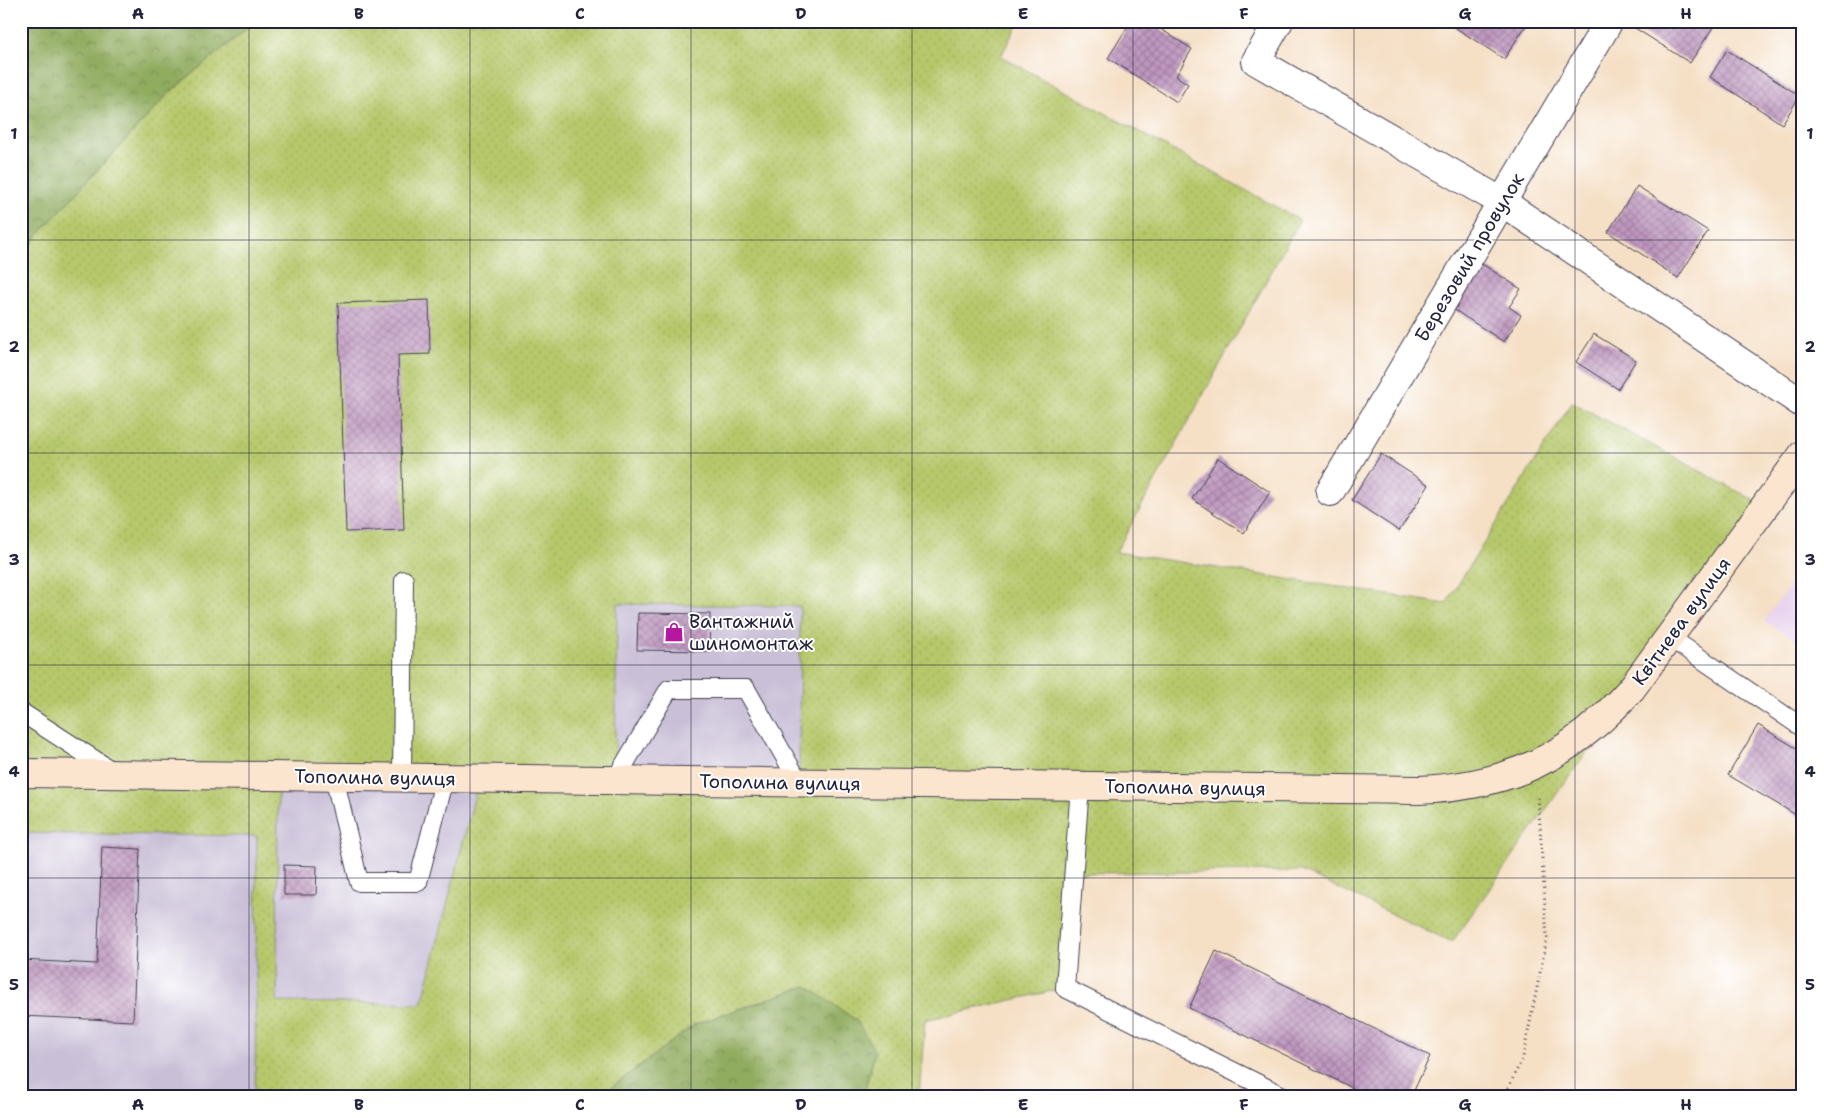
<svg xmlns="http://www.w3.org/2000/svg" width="1824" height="1118" font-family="'Shantell Sans',sans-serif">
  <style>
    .built { fill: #e8d2ee }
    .industrial { fill: #c9bfd7 }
    .grass { fill: url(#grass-dots); stroke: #6c7553; fill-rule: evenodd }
    .forest { fill: url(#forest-crowns); stroke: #59674d }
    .building { fill: url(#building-cross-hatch) }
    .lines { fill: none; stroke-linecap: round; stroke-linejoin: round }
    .lane-casing { stroke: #423e50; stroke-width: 20 }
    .street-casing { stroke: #423e50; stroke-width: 30 }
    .secondary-casing { stroke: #423e50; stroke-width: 30 }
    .path { stroke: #423e50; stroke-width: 3; stroke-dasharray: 1 4; stroke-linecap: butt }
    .lane { stroke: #fff; stroke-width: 18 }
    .street { stroke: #fff; stroke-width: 28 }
    .secondary { stroke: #fce5cf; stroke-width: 28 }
    .grid { fill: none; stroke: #22223b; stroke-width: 1; stroke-opacity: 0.55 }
    .labels { text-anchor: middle; stroke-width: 4; stroke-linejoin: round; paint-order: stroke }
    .street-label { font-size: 19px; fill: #22223b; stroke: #fff }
    .poi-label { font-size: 19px; fill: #22223b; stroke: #fff; text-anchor: start }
    .neatline { fill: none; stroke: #22223b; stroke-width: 2 }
    .grid-label { font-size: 16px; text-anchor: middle; font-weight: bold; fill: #22223b }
  </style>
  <defs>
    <pattern id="grass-dots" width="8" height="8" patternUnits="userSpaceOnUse" patternTransform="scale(1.25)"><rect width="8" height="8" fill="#b6c86b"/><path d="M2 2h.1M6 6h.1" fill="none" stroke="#9cac5e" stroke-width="1.8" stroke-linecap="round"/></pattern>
    <pattern id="forest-crowns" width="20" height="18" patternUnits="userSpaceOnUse" patternTransform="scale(1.25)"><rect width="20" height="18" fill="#90ac5f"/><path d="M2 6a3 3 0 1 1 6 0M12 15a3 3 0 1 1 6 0" fill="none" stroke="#758c50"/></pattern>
    <pattern id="building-cross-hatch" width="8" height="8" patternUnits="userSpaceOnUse" patternTransform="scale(1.25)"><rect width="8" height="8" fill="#bf97c0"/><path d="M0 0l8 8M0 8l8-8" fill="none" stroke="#9b7b9d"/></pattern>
  </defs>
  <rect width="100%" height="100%" fill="#fff"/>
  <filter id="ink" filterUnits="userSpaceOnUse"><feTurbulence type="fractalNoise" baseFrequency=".02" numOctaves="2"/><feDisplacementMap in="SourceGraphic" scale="10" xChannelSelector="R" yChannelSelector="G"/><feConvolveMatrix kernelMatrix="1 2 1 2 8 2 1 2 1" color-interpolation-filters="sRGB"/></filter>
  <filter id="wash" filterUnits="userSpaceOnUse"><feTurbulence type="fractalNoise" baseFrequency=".0096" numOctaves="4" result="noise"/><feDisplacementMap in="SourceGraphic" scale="20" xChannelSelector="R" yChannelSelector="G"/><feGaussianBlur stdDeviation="1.12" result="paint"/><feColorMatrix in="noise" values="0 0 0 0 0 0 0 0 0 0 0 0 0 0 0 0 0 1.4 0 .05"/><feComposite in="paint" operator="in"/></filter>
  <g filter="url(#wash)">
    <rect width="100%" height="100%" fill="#f5dfc5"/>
    <path class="built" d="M1803,568V644L1764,621Z"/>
    <path class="industrial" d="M617,604L800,606L799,782L615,780Z
      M278,776L479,779L422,1004L277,1002Z
      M21,833L257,836L255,1097H21Z"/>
    <path class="grass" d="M256,21H1019L1001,56L1300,220L1116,552L1446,604L1572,402L1765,506L1632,688L1452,942L1301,871L1074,873L1065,988L925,1020L919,1097H863L875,1051L806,986L695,1024L599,1097H255L257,836L21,833V258L34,239L170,92ZM617,604L800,606L799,782L615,780ZM278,777L479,779L422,1004L277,1002Z"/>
    <path class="forest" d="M21,21H256L170,92L34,239L21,258Z
      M807,986L856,1020L875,1051L863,1097H599L695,1024Z"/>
    <g id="blocks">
      <path class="building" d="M1131,21H1148L1192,49L1176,76L1188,84L1177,102L1108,58Z
        M1445,21H1529L1504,59Z
        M1624,21H1717L1690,63Z
        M1727,50L1800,96L1782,124L1710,77Z
        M1637,186L1708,231L1678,278L1608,232Z
        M1482,264L1521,289L1509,307L1521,315L1504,342L1453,309Z
        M429,300L430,354L398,355L404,530L346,532L338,303Z
        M1594,334L1636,360L1618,389L1576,362Z
        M1381,454L1429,485L1399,531L1352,500Z
        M1218,458L1270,492L1244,533L1192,499Z
        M638,613L710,614L709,651L637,650Z
        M1758,725L1803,752V819L1728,775Z
        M102,847L140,849L133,1021L21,1016V960L97,964Z
        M284,865L317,866L316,895H284Z
        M1216,951L1430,1056L1411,1097H1371L1189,1008Z"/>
    </g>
  </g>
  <g filter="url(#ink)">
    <use href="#blocks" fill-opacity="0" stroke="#423e50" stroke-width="1"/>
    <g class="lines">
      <defs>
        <path id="lane" d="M1669,637L1803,728
          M21,712L115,773
          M334,777L359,882H418L445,778
          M402,777L404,580
          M615,780L669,689H746L799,782
          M1080,786L1065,988L1285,1097"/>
        <path id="street" d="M1279,21L1256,61L1502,202L1803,404
          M1330,492L1609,21"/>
        <path id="secondary" d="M21,773L1419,790C1510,786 1571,757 1632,688L1803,454"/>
      </defs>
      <use href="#lane" class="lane-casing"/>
      <use href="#street" class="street-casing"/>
      <use href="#secondary" class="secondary-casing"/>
      <path class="path" d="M1504,1097L1523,1057L1547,938L1538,795"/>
      <use href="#lane" class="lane"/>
      <use href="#street" class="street"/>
      <use href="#secondary" class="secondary"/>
    </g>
  </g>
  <path class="grid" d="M249,21V1097M470,21V1097M691,21V1097M912,21V1097M1133,21V1097M1354,21V1097M1575,21V1097M21,240H1803M21,453H1803M21,665H1803M21,878H1803"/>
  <defs>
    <symbol id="shop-bare" viewBox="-9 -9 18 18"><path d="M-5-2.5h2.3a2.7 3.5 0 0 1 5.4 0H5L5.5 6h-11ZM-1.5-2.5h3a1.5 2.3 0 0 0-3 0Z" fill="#b5179e" stroke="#fff" stroke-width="2.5" paint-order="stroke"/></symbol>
  </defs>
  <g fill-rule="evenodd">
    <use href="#shop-bare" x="660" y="618" width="28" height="28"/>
  </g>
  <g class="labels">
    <g class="street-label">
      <text transform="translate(1469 257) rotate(-59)" y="7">Березовий провулок</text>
      <text transform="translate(1681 621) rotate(-54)" y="7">Квітнева вулиця</text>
      <text transform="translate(375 777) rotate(1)" y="7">Тополина вулиця</text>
      <text transform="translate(780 782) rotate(1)" y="7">Тополина вулиця</text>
      <text transform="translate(1185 787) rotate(1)" y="7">Тополина вулиця</text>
    </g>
    <g class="poi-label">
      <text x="689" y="628">Вантажний<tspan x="689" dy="22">шиномонтаж</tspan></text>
    </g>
  </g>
  <rect width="1824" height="1118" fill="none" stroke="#fff" stroke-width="55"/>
  <rect x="28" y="28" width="1768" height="1062" class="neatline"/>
  <g class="grid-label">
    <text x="138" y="19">A</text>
    <text x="359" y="19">B</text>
    <text x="580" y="19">C</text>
    <text x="801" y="19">D</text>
    <text x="1023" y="19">E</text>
    <text x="1244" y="19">F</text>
    <text x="1465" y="19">G</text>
    <text x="1686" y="19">H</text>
    <text x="14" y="139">1</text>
    <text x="1810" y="139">1</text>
    <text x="14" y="352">2</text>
    <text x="1810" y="352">2</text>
    <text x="14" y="565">3</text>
    <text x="1810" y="565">3</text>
    <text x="14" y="777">4</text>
    <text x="1810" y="777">4</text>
    <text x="14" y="990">5</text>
    <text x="1810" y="990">5</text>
    <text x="138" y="1110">A</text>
    <text x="359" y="1110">B</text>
    <text x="580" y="1110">C</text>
    <text x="801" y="1110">D</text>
    <text x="1023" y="1110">E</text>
    <text x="1244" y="1110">F</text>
    <text x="1465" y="1110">G</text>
    <text x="1686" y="1110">H</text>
  </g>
</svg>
